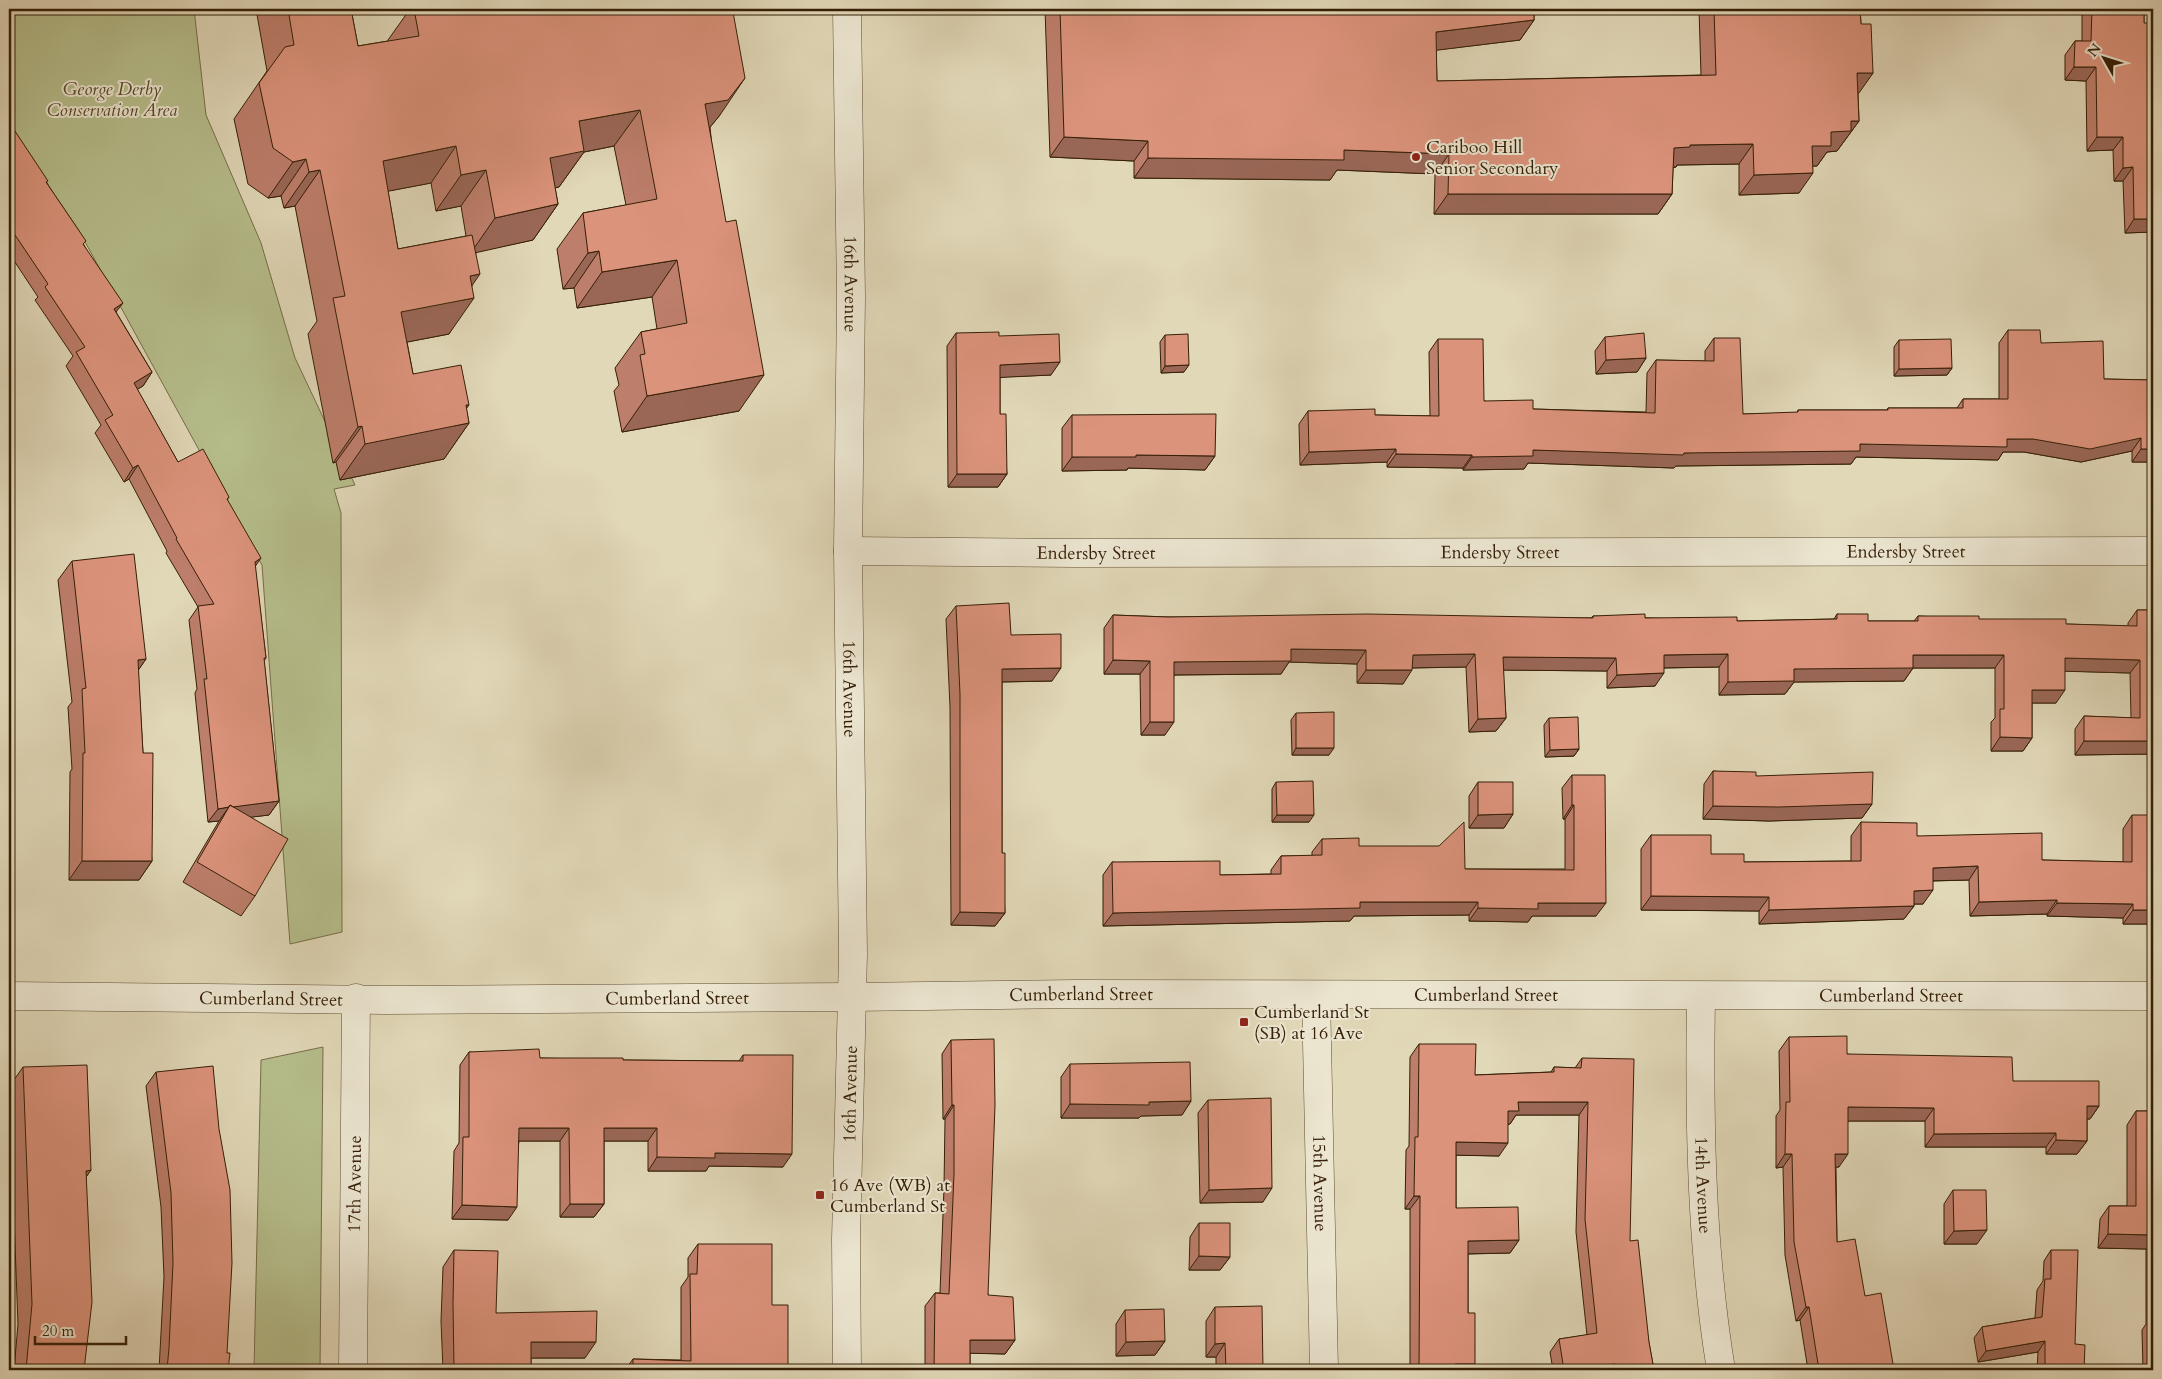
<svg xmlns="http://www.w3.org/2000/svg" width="2162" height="1379" font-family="Cardo,serif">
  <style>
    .green { fill: #b6be8c; stroke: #766e49 }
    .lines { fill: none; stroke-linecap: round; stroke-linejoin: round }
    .minor-casing { stroke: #604d32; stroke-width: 29 }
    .tertiary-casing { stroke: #604d32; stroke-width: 29 }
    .minor { stroke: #ece6d1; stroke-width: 28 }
    .tertiary { stroke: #ece6d1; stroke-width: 28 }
    .wall { fill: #bd7e6b; stroke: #351f06; fill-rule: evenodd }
    .shaded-wall { fill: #9a6757; stroke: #351f06 }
    .building { fill: #dc937c; stroke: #351f06 }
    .poi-dot { fill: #8f2418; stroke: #ece6d1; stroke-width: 2 }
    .labels { text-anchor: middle; stroke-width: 4; stroke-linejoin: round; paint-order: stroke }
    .park-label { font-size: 18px; font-style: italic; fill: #554728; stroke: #ece6d1 }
    .poi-label { font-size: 18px; fill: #351f06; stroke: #ece6d1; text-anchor: start }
    .street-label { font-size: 18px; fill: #351f06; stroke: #ece6d1 }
  </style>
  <rect width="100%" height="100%" fill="#e1d8b8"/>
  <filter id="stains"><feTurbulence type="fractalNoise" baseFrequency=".004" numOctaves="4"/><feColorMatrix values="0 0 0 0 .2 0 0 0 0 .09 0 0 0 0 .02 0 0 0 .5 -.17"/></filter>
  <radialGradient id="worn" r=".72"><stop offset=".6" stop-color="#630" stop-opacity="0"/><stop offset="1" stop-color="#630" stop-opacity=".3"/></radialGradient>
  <path class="green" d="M9,9H194L206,115L261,243L295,358L355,485L334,489L341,513L342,932L290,944L262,565L78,229L9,128Z
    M323,1047L320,1370H254L261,1060Z"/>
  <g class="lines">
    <defs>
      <g id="minor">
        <path id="s1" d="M848,551L1074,553L2153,551"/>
        <path id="s2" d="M1316,995L1324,1370"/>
        <path id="s3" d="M9,996L386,1000L852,997"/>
        <path id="s4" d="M1701,997C1699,1121 1701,1247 1721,1370"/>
        <path id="s5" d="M353,1370L356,998"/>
      </g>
      <g id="tertiary">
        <path id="s6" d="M847,9L851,297L848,551L853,954L846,1239L847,1370"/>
        <path id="s7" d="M852,997L1076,994L2153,996"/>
      </g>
    </defs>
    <use href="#minor" class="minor-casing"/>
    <use href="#tertiary" class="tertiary-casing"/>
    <use href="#minor" class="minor"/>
    <use href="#tertiary" class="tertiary"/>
  </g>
  <path class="wall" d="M256,9H351L358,46L388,41V40L410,9H728L720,115L710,127L739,411L622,432L614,391L619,385L615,368L641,332L657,329L652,297L577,308L574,288L563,289L557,249L583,213L626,205L614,146L584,152L559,187L555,188L558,204L533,240L476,252L472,286L449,334L407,342L413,374L469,405L466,408L469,423L444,459L340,480L336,462L333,463L308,334L317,321L295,206L284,208L281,196L268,198L248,184L234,119L267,71ZM431,183L436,211L461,206L466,236L398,249L388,191Z
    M1045,9H1534V20L1520,40L1436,50L1437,81L1701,75L1699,9H1860L1861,24L1873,73L1858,93L1859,121L1837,151L1827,152L1817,166H1813L1799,193L1739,195V164L1677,165L1676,167L1673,168L1672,194L1658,214H1434L1435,174L1337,170L1330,180L1134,178V161L1050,157Z
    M2087,9H2144V23L2153,33V232L2125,233L2123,181H2114L2113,150L2087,151L2086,81L2065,80V55L2075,41H2082V15Z
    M9,122L47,183L84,245L116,312L152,372L143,386L137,389L178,462L229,497L227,500L255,567L266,658L264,661L279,801L269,815L251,817L255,896L241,916L183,882L219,821L208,822L195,693L197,689L189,620L198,607L166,553L167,551L129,479L124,482L95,433L101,425L66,366L73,356L35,300L38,297L9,253Z
    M2008,330L2041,343L2104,379L2153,380V462H2132V451L2081,462L2024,452H2003L1998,460L1856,457L1851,464L1676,466L1674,468L1528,463L1524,469L1463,470V468L1387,467V462L1300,465L1299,424L1308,411L1375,415L1430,416L1429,352L1438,339L1484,401L1533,409L1646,412L1647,373L1656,360L1705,361V351L1714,338L1743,414L1797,413L1798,410H1887L1888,408H1957L1963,399H1999V343Z
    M956,333L1051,375L1000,377V414L1007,474L998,487H948L947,346Z
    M1165,335L1184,372L1161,373L1160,342Z
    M1605,337L1646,358L1637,372L1596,374L1595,351Z
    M1899,340L1952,368L1947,375L1894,376V347Z
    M1072,415L1215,456L1205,470L1128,468L1127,470L1062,471V428Z
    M72,561L146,659L138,670L143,753L152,861L139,880H69L70,772L72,769L68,707L72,702L58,580Z
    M956,606L1011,635L1052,681L1002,682V853L1005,913L995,926L951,925L950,707L946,619Z
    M2137,610H2153V754L2075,755V729L2084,716L2131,718L2130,673L2065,671L2056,703H2032V738L2023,751H1991V722L1995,718V668H1913L1904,681L1794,682L1785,694L1719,695V667L1664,668L1655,686L1607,688V671L1503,670L1506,718L1496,731L1469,732L1466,667L1412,668L1403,684L1357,683V664L1289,662L1281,674L1174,675L1165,735H1141L1140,674H1104V628L1113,615L1168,617L1591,618L1593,616L1737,621L1834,619L1837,614L1868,621H1914L1918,616L2066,624L2128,626V623Z
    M1296,713L1329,755H1292L1291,720Z
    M1549,718L1579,749L1574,756L1545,757L1544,725Z
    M1713,771L1756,776L1872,804L1862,818L1769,821L1703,819L1704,784Z
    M1572,775L1596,916H1532L1528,922L1469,921V915L1354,916L1350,921L1103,926V875L1112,862L1220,875L1271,874V870L1281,856H1312V852L1322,839L1465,869H1565V819H1563L1562,788Z
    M1276,782L1309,822H1272V789Z
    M1478,782L1513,814L1504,828H1469V796Z
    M2132,815L2153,924H2123V918L2047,916V914L1970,916L1969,880L1933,881L1923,904H1914V906L1904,919L1759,924V911L1641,910V849L1651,835L1711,854L1744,862L1851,861V836L1861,822L1917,836L2042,860L2123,862V829Z
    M1789,1037L1847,1054L2013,1081L2099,1106L2090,1119H2087V1141L2077,1154H2046V1147H1925V1121H1848L1839,1167H1836L1837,1242L1865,1296L1894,1370H1808L1800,1320L1796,1321L1785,1255L1783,1167L1776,1168V1116L1780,1110L1779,1051Z
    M951,1040L988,1295L1015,1340L1005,1354L970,1353V1370H925V1306L935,1293H940L944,1188L945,1119H943L942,1054Z
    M1419,1044L1475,1075L1551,1072L1554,1067L1575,1068L1582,1058L1630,1241L1654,1370H1553L1550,1352L1559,1339L1587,1335L1576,1232L1579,1115H1516L1510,1124H1508L1499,1156L1456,1155V1208L1519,1240L1510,1253L1468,1254V1313L1471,1370H1410V1209H1405L1406,1150L1409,1146L1410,1057Z
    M469,1052L540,1058L623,1060L739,1061L743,1055L783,1167L709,1166L706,1171H648V1141H604V1204L594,1217H560V1141H519L508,1220L452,1219L454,1151L459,1143L460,1065Z
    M1070,1064L1191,1101L1182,1115L1141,1116L1139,1118H1061V1077Z
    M23,1067L91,1170L86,1177L84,1370H14L18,1324L9,1087Z
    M156,1072L227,1353L228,1370H159L164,1277L161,1207L146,1086Z
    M2153,1076V1370H2143L2142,1330L2146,1324V1249L2098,1248L2100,1219L2109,1206H2127V1125L2136,1111H2150V1080Z
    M1208,1100L1263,1202L1200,1203L1198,1113Z
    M1953,1190L1977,1244H1944V1204Z
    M1199,1223L1230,1257L1220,1270H1189L1190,1237Z
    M698,1244L772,1305L788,1370H625L633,1359L681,1360V1287L688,1277V1258Z
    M454,1250L496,1313L585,1358H531V1370H443L441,1321L443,1267Z
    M2051,1250L2075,1344L2084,1370H2037L2038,1352L1978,1362L1974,1338L1982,1327L2035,1318L2037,1290L2043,1281L2044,1261Z
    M1215,1307L1263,1370H1216V1357H1206V1321Z
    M1125,1310L1165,1341L1155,1355L1116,1356V1324Z"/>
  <path class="shaded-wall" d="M1534,20L1520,40L1422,52L1436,32Z
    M2074,67H2096L2086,81L2065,80Z
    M1857,73H1873L1859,93H1843Z
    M745,78L720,115L703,136L705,104Z
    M640,110L614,146L584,152L559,187L525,194L550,158L579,121Z
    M1851,121H1859L1837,151L1827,152L1817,166H1798L1812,146L1831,132Z
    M1064,137L1148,141L1134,161L1050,157Z
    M2097,137H2123L2113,150L2087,151Z
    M1753,144L1739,164L1677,165L1676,167L1660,168L1674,148L1690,145Z
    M456,146L431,183L358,197L383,161Z
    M1344,150L1449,154L1435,174L1337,170L1330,180L1134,178L1148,158Z
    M306,159L281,196L268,198L293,162Z
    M2133,167L2123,181H2114L2123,168Z
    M320,170L295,206L284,208L309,172Z
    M486,170L461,206L436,211L461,175Z
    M1813,173L1799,193L1739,195L1754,175Z
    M1448,194H1672L1658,214H1434Z
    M558,204L533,240L470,254L495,218Z
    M2134,219H2153V232L2125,233Z
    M599,251L574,288L563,289L588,253Z
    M677,260L652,297L577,308L602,272Z
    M480,274L462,300L474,298L449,334L376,348L401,312L470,276Z
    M123,303L113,316L114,309Z
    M1646,358L1637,372L1596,374L1606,360Z
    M1060,362L1051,375L990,378L1000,365Z
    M1189,365L1184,372L1161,373L1165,366Z
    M1952,368L1947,375L1894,376L1899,369Z
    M152,372L143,386L124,397L134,383Z
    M764,375L739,411L622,432L647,396Z
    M466,405H469L454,426L469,423L444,459L340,480L365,444Z
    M362,426L336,462L333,463L358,427Z
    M2141,438L2132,451L2081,462L2024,452H2003L1998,460L1856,457L1851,464L1676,466L1674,468L1528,463L1524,469L1463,470L1472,457L1533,450L1684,453L1860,444L2007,439Z
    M1396,449L1387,462L1300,465L1309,452Z
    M2141,449H2153V462H2132Z
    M1396,454L1472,455L1463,468L1387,467Z
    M1136,455L1215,456L1205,470L1128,468L1127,470L1062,471L1072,457Z
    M138,465L129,479L124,482L133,468Z
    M957,474H1007L998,487H948Z
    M261,558L252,571L255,562Z
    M1291,649L1366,650L1357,664L1289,662L1281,674L1165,675L1174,662Z
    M1475,654L1466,667L1403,668L1413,655Z
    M1728,654L1719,667L1654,668L1664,655Z
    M1913,655H2004L1995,668H1913L1904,681L1794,682L1785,694L1719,695L1728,682L1794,669Z
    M1503,657L1616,658L1607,671L1493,670Z
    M2065,658L2140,660L2130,673L2056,671Z
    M146,659L133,678L138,660Z
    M1113,660L1150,661L1140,674H1104Z
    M1061,668L1052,681L993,682L1002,669Z
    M1366,670H1412L1403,684L1357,683Z
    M1664,673L1655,686L1607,688L1617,675Z
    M2032,690H2065L2056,703H2022Z
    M1506,718L1496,731L1469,732L1478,719Z
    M1150,722H1174L1165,735H1141Z
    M2000,737L2032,738L2023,751H1991Z
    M2084,741H2153V754L2075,755Z
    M1296,748H1334L1329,755H1292Z
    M1579,749L1574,756L1545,757L1550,750Z
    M279,801L269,815L221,821L229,807Z
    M1872,804L1862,818L1769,821L1703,819L1713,806Z
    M1572,805H1574L1565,819H1563Z
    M229,807L219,821L208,822L218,809Z
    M1513,814L1504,828H1469L1478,815Z
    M1277,815H1314L1309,822H1272Z
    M82,861H152L139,880H69Z
    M1978,866L1969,880L1923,881L1933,868Z
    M1933,890L1923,904H1904L1914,891Z
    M1651,896L1769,897L1759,911L1641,910Z
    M2057,900L2047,914L1970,916L1979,902Z
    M1360,902H1478L1469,915L1354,916L1350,921L1103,926L1113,913Z
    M1538,903H1606L1596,916H1532L1528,922L1469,921L1478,908Z
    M2057,903L2133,904L2123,918L2047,916Z
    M1914,906L1904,919L1759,924L1769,910Z
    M2133,910H2153V924H2123Z
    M960,912L1005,913L995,926L951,925Z
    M1191,1101L1182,1115L1141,1116L1139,1118H1061L1070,1104Z
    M1518,1102H1588L1579,1115H1516L1510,1124H1499L1508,1111Z
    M952,1105H954L945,1119H943Z
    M2087,1106H2099L2090,1119H2078Z
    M1848,1107L1934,1108L1925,1121H1839Z
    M519,1128H569L560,1141H510Z
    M604,1128H657L648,1141H595Z
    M2056,1133L2046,1147H1925L1934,1134Z
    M2056,1140L2087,1141L2077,1154H2046Z
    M1456,1142L1508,1143L1499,1156L1447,1155Z
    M715,1153L792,1154L783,1167L709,1166L706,1171H648L657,1157Z
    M1785,1154H1792L1783,1167L1776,1168Z
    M1835,1154H1848L1839,1167H1826Z
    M91,1170L77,1190L86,1171Z
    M1272,1188L1263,1202L1200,1203L1209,1190Z
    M1414,1196H1420L1410,1209H1405Z
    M570,1204H604L594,1217H560Z
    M462,1205L517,1207L508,1220L452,1219Z
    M1987,1230L1977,1244H1944L1954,1231Z
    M2108,1234L2153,1235V1238L2146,1249L2098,1248Z
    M1519,1240L1510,1253L1459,1254L1468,1241Z
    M1199,1256L1230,1257L1220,1270H1189Z
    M1806,1307H1809L1800,1320L1796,1321Z
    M970,1340H1015L1005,1354L960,1353Z
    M1165,1341L1155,1355L1116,1356L1126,1342Z
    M2045,1341L2038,1352L1978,1362L1986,1351Z
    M531,1342H596L585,1358H519Z
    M1225,1343L1216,1357H1206L1215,1344Z
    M1455,1364H1475L1471,1370H1451Z
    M1615,1364L1610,1370H1572Z"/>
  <path class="building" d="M288,9H351L358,46L419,36L414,9H614L621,14L620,9H728L733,12L745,78L728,100L705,104L726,222L736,220L764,375L647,396L640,355L645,354L641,332L687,323L677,260L602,272L599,251L588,253L583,213L657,199L640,110L579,121L584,151L550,158L558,204L495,218L486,170L461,175L456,146L383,161L398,249L472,235L480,274L470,276L474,298L401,312L413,374L461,365L469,405H466L469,423L365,444L362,426L358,427L333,298L345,296L320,170L309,172L306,159L293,162L273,148L259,83L285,47L294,45Z
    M1060,9H1534V20L1436,32L1437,81L1716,75L1714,9H1860L1861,24H1871L1873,73H1857L1859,121H1851V131L1831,132V146H1812L1813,173L1754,175L1753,144L1690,145V147L1674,148L1672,194H1448L1449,154L1344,150V160L1148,158V141L1064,137Z
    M2092,9H2144V23H2153V219H2134L2133,167L2123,168V137H2097L2096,67H2074L2075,41H2091Z
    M9,122L48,181L46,182L86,241L83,244L123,303L114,309L152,372L134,383L178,462L203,449L229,497L227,499L261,558L255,562L266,658H264L279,801L233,807L230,805L229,807L218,809L204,679H207L198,606L214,604L176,539L177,538L138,465L133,468L105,420L113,415L76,352L85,347L45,287L48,284L9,226L11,224L9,221Z
    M2008,330H2040L2041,343L2103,341L2104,379L2153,380V449H2141V438L2090,449L2033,439H2007V447L1860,444V451L1684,453L1683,455L1533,450V456L1472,457V455L1396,454V449L1309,452L1308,411L1375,409V415L1439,416L1438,339H1483L1484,401L1533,400V409L1655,413L1656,360L1714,361V338H1740L1743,414L1798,412V410H1888V408H1963V399H2008Z
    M999,332V336L1059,334L1060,362L1000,365V414H1006L1007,474H957L956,333Z
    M1644,333L1646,358L1606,360L1605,337Z
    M1188,334L1189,365L1165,366V335Z
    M1951,339L1952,368L1899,369V340Z
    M1216,414L1215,456L1136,455V457H1072V415Z
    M134,554L146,659L138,660L143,753H153L152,861H82L83,753H85L82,689L86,688L72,561Z
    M1009,603L1011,635L1061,634V668L1002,669V853H1005V913L960,912V694L956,606Z
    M2137,610H2153V741H2084V716L2140,718V660L2065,658V690H2032V738L2000,737V709H2004V655H1913V668L1794,669V681L1728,682V654L1664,655V673L1617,675L1616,658L1503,657L1506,718L1478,719L1475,654L1413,655L1412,670H1366V650L1291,649V661L1174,662V722H1150V661L1113,660V615L1168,617L1367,614L1593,618V616L1645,614V618L1737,617V621L1837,619V614H1868V621H1918V616H1979V619H2066V624L2137,626Z
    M1334,712V748H1296V713Z
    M1578,717L1579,749L1550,750L1549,718Z
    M1713,771L1756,772V776L1873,772L1872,804L1779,807L1713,806Z
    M1572,775H1605L1606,903H1538V909L1478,908V902H1360V908L1113,913L1112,862L1220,861V875L1281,874V856L1322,855V839L1359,838V846H1439L1464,822L1465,869L1574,870V805H1572Z
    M1313,781L1314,815H1277L1276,782Z
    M1478,782H1513V814L1478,815Z
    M230,805L288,839L255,896L197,862Z
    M2132,815H2153V910H2133V904L2057,903V900L1979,902L1978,866L1933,868V890L1914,891V906L1769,910V897L1651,896V835H1711V854H1744V862L1861,861V822L1917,823V836L2042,833V860L2132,862Z
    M9,840L12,881H9Z
    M1847,1036V1054L2012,1057L2013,1081H2099V1106H2087V1141L2056,1140V1133L1934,1134V1108L1848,1107V1154H1835L1837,1242L1855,1239L1865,1296L1881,1293L1894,1370H1819L1809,1307H1806L1794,1242L1792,1154H1785L1786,1102H1790L1789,1037Z
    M994,1039L995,1105L988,1295L1013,1297L1015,1340H970V1370H934L935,1293L949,1294L954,1174V1105H952L951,1040Z
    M1419,1044H1476L1475,1075L1554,1072V1067L1581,1068L1582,1058L1634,1059L1630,1241L1638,1240L1649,1342L1654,1370H1616L1615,1364L1572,1370H1564L1559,1339L1597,1333L1585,1219L1588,1102H1518L1519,1111H1508V1143L1456,1142V1208L1518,1207L1519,1240L1468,1241V1313H1475V1364H1455L1456,1370H1419L1420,1196H1414L1415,1137H1418Z
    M539,1049L540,1058H623V1060L743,1061V1055H793L792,1154L715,1153V1158L657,1157V1128H604V1204H570L569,1128H519L517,1207L462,1205L463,1137H469V1052Z
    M1190,1062L1191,1101L1149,1102V1105L1070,1104V1064Z
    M87,1065L91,1170L86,1171L92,1302L84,1370H26L32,1304L23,1067Z
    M213,1066L219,1129L230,1190L232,1263L227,1353H230L228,1370H167L169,1348L173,1263L171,1193L156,1072Z
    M1271,1098L1272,1188L1209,1190L1208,1100Z
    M2136,1111H2153V1235L2108,1234L2109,1206H2136Z
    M1953,1190H1986L1987,1230L1954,1231Z
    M1199,1223H1230V1257L1199,1256Z
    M698,1244H772V1305H788V1370H633V1359L691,1361L690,1274H697Z
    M454,1250L498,1251L496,1313L597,1311L596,1342H531V1370H454L453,1304Z
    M2051,1250H2078L2075,1344L2085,1345L2084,1370H2045V1341L1986,1351L1982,1327L2042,1317L2045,1279H2051Z
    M1262,1306L1263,1370H1226L1225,1343L1215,1344V1307Z
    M1164,1309L1165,1341L1126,1342L1125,1310Z
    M2153,1316V1370L2151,1317Z"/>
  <g class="poi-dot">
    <circle cx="1416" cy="157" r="5"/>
    <rect x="1239" y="1017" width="10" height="10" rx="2.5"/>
    <rect x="815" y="1190" width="10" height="10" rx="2.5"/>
  </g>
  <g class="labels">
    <g class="park-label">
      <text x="112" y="95">George Derby<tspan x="112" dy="21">Conservation Area</tspan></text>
    </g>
    <g class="poi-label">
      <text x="1426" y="153">Cariboo Hill<tspan x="1426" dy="21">Senior Secondary</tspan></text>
      <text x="1254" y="1018">Cumberland St<tspan x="1254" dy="21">(SB) at 16 Ave</tspan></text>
      <text x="830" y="1191">16 Ave (WB) at<tspan x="830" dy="21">Cumberland St</tspan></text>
    </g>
    <g class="street-label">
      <text dy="6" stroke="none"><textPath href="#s6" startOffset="275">16th Avenue</textPath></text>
      <text dy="6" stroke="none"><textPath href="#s1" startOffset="652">Endersby Street</textPath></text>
      <text dy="6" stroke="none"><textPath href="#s1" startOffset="1058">Endersby Street</textPath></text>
      <text dy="6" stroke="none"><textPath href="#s1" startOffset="248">Endersby Street</textPath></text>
      <text dy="6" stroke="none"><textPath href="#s6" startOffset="680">16th Avenue</textPath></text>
      <text dy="6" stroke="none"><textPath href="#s7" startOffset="229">Cumberland Street</textPath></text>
      <text dy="6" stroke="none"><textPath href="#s7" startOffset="634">Cumberland Street</textPath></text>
      <text dy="6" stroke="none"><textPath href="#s7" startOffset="1039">Cumberland Street</textPath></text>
      <text dy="6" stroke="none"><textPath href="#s3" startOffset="262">Cumberland Street</textPath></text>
      <text dy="6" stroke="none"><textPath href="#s3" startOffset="668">Cumberland Street</textPath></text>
      <text transform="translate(850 1094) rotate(-89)" y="6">16th Avenue</text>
      <text dy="6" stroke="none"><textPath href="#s2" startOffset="188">15th Avenue</textPath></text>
      <text dy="6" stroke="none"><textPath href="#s5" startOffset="186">17th Avenue</textPath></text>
      <text dy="6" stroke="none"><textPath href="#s4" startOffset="188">14th Avenue</textPath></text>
    </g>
  </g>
  <rect width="2162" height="1379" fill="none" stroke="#e1d8b8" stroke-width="30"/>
  <rect x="10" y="10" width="2142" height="1359" fill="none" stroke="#351f06" stroke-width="2.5"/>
  <rect x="15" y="15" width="2132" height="1349" fill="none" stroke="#351f06"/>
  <g transform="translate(2104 58) rotate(309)" stroke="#ece6d1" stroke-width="4" paint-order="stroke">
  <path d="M0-4L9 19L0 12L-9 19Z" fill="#351f06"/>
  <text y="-8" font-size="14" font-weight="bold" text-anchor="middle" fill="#351f06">N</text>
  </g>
  <path d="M35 1336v8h91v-8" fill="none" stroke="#351f06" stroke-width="2.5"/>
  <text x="42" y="1336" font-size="15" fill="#351f06" stroke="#ece6d1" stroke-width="4" paint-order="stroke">20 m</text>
  <rect width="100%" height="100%" filter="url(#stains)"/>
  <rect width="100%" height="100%" fill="url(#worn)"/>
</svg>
